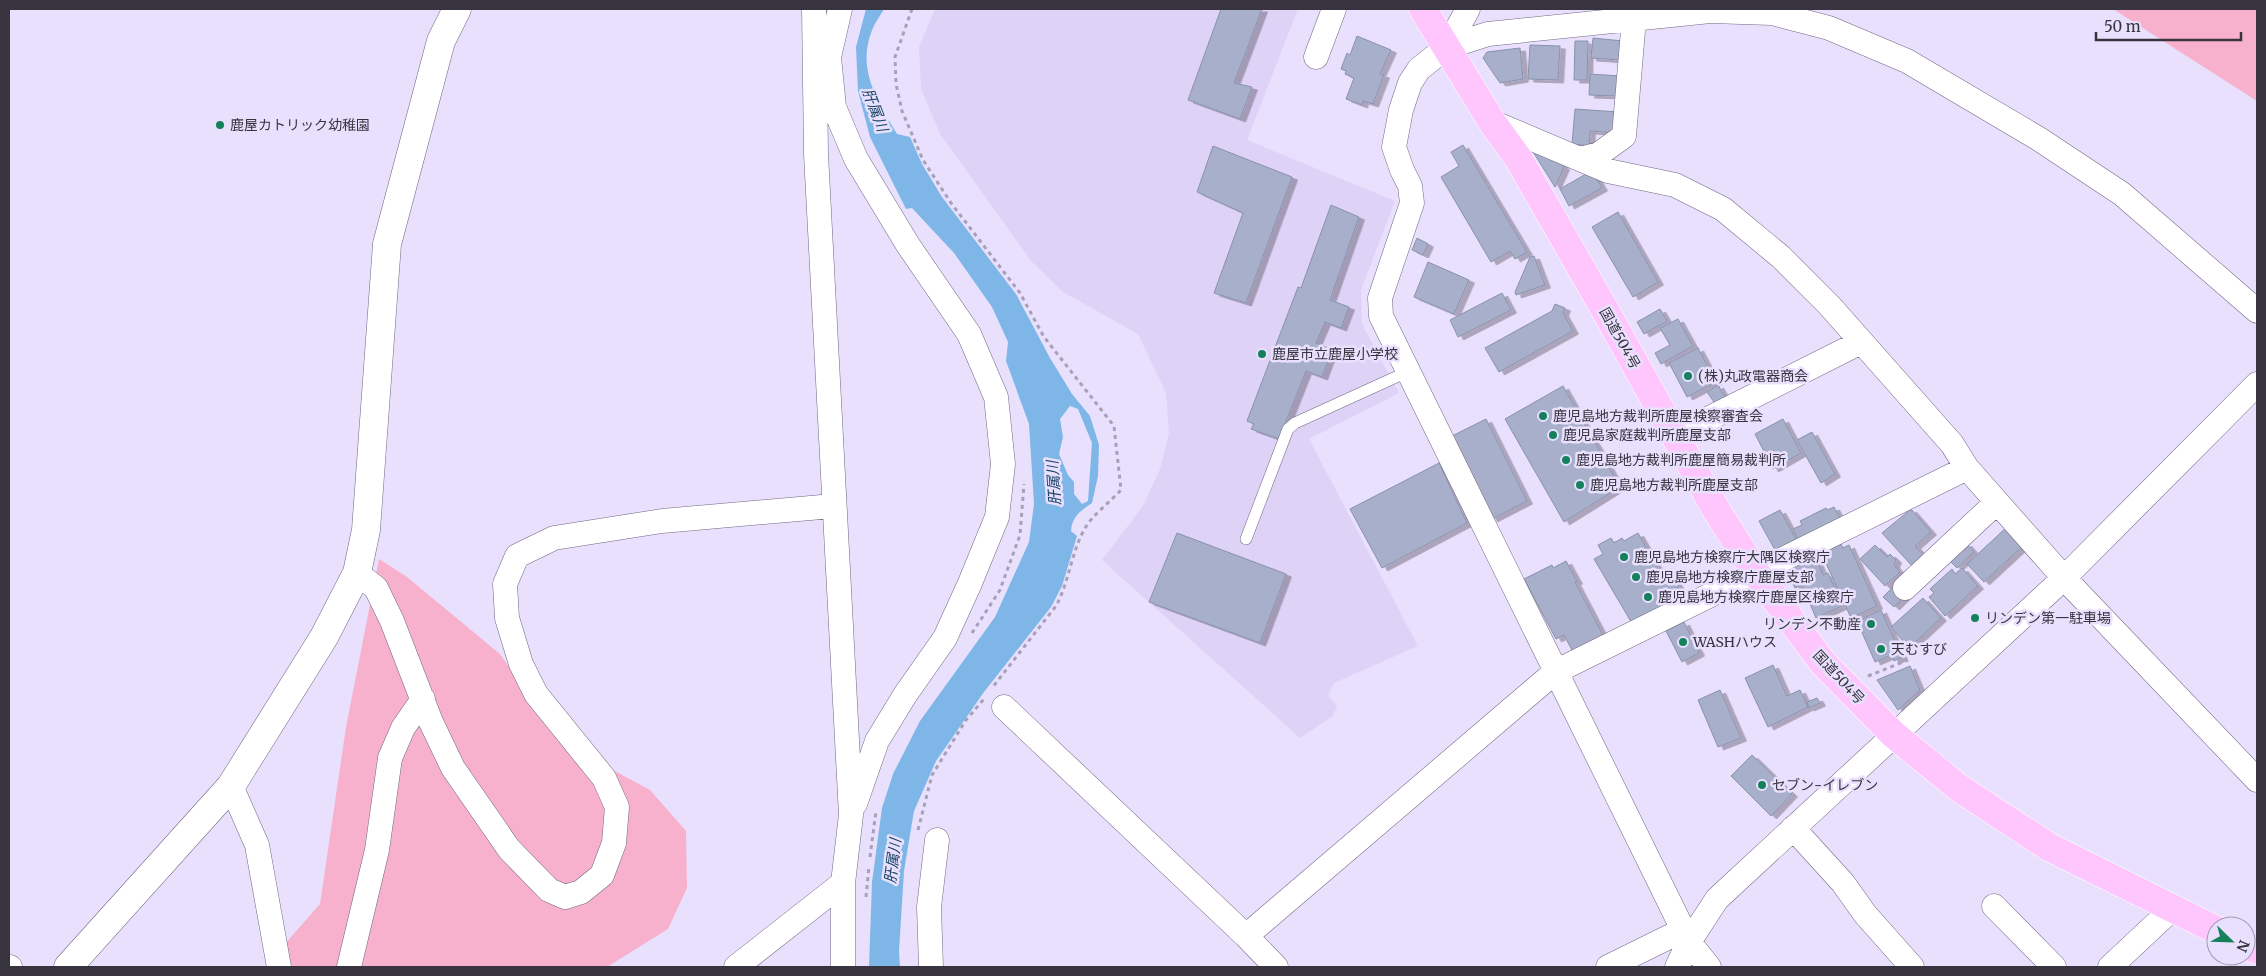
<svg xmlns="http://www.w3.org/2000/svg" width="2266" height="976" font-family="Merriweather,'Noto Sans JP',serif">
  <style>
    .built { fill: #ded2f7 }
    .green { fill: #f8b1cc }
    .water { fill: #7eb6e8; fill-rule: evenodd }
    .building { fill: #a7afcb; stroke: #8991ac; filter: url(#shadow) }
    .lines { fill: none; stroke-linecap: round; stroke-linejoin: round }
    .service-casing { stroke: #706781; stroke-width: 12 }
    .minor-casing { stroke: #706781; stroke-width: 25 }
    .tertiary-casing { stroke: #706781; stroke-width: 29 }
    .trunk-casing { stroke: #fff; stroke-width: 29 }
    .path { stroke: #a7a0b7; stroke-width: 3; stroke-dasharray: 4 4; stroke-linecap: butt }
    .service { stroke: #fff; stroke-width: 11 }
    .minor { stroke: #fff; stroke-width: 24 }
    .tertiary { stroke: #fff; stroke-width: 28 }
    .trunk { stroke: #ffc6fe; stroke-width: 28 }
    .poi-dot { fill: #14805c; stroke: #e9e0fe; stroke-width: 2 }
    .labels { text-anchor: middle; stroke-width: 5; stroke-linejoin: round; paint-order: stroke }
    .poi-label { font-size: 14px; fill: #37343f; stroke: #e9e0fe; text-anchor: start }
    .street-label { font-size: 14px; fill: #37343f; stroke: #e9e0fe }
    .water-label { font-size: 15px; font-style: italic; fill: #1a4465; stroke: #e9e0fe }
  </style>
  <defs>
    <filter id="shadow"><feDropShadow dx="5.5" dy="3" stdDeviation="0" flood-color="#0004"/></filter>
  </defs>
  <rect width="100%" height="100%" fill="#e9e0fe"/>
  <path class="built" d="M935,9H1298L1247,140L1395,201L1361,290L1362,324L1399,393L1309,439L1418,646L1334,683L1328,696L1337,706L1333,716L1300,738L1102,560L1143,506L1160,469L1169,433L1166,393L1138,334L1063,292L1032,262L940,134L921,89L919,47Z"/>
  <path class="green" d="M2113,9H2257V101Z
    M379,559L407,577L500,654L561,742L650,790L686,831L687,888L668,929L607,967H286L283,946L320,904L346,727Z"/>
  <path class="water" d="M866,9H884C880,16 874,24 871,33C857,71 879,103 897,134L910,137L922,164L942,197L1016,294L1050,358L1072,394L1090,416L1099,445L1098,476L1092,503C1080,511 1072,517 1071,531L1077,536L1062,586L1051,607L984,692L936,761L914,811L904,871L899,951L900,967H869L872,882L882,808L893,774L920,721L995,617L1029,542L1034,504L1029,424L1006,361L1008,342L992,307L954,253L912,208L906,209L870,137L858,91L856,47ZM1070,406L1078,409L1092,443L1088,501L1082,504L1074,494V482L1068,475L1059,454L1063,437L1060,419Z"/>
  <path class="building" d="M1221,9H1262L1234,83L1252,87L1240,119L1188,100Z
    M1357,36L1391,50L1380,74L1384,75L1373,104L1363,101L1362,105L1346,99L1354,78L1345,74L1346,71L1341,69L1347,53L1350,55Z
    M1593,38L1623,41L1621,60L1591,58Z
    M1575,41H1588L1587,80H1574Z
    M1530,45L1560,46L1558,80L1528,79Z
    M1520,48L1523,79L1500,83L1483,58L1487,52Z
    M1590,74L1620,76L1619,96L1589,95Z
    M1575,109L1619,112L1618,133L1590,131L1589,146L1572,144Z
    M1463,145L1527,252L1515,259L1510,251L1491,262L1441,177L1459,166L1451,152Z
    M1213,146L1292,177L1246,303L1214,293L1243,213L1197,192Z
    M1530,147L1558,159L1564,167L1555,187Z
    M1586,174L1597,179L1602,188L1569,206L1560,189Z
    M1331,205L1359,217L1330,300L1349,307L1341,328L1325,322L1316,343L1332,350L1322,377L1306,371L1279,439L1251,429L1254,424L1247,421L1298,287L1301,288Z
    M1618,212L1658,282L1633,297L1592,227Z
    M1417,238L1428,244L1423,255L1412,250Z
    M1534,256L1545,285L1516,295L1515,292L1530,257Z
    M1428,262L1469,280L1454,314L1414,297Z
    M1502,293L1511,310L1458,337L1450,320Z
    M1555,304L1565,308L1563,313L1573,331L1499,372L1485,348L1552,311Z
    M1660,309L1667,321L1644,334L1637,322Z
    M1678,319L1693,346L1661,364L1655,353L1670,345L1660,328Z
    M1698,348L1716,382L1687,397L1669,363Z
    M1718,385L1726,399L1716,405L1707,392Z
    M1563,386L1620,487L1564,522L1505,419Z
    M1486,419L1527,501L1492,519L1452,436Z
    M1783,419L1801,453L1773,469L1755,434Z
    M1812,432L1835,474L1821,483L1797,440Z
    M1439,463L1467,523L1382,568L1350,509Z
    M1834,507L1842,522L1800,543L1793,529L1802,525L1800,521L1826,508L1827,510Z
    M1911,509L1931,532L1915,546L1925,557L1913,567L1882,533Z
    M1780,510L1796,539L1775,550L1759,521Z
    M2008,526L2025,544L1984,582L1967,564Z
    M1177,533L1286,574L1260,643L1149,602Z
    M1638,533L1662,575L1669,570L1679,587L1671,591L1676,600L1633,625L1594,559L1603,554L1598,545L1611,538L1614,543L1622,538L1624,541Z
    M1966,543L1974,552L1957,568L1949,560Z
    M1841,544L1843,548L1849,545L1877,606L1851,618L1824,559L1828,553L1827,551Z
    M1875,545L1887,557L1890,554L1896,560L1894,565L1900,572L1885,586L1860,559Z
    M1813,552L1823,575L1828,573L1842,606L1816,618L1802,585L1795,588L1784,565Z
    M1566,561L1577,581L1575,582L1604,637L1574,654L1564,635L1556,639L1524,579L1552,565L1553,568Z
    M1962,568L1978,586L1945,616L1929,597L1934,593L1930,589L1952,569L1955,574Z
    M1895,585L1906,595L1894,607L1883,597Z
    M1923,598L1941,618L1909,648L1891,627Z
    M1881,610L1902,657L1894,661L1891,655L1875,662L1857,621Z
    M1684,622L1699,653L1682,662L1666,631Z
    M1773,665L1787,696L1800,690L1808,707L1768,727L1745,678Z
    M1910,666L1920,690L1898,710L1877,680Z
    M1720,690L1741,738L1718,747L1698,700Z
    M1817,698L1820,703L1809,708L1807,702Z
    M1752,755L1792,794L1771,816L1731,776Z"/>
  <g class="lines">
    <defs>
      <path id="service" d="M1246,539L1288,429L1295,423L1407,372"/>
      <path id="minor" d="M814,9L816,154L851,815L843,883V967
        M840,9L829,57L834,107L856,159L908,245L969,334L996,397L1003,464L997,517L970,583L945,638L905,695L877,741L855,804
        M1447,47L1468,9
        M1316,57L1334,9
        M1492,122L1608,171L1675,185L1723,209L1781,257L1829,305L1952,444L1967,468L2064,578L2257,780
        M1580,159L1599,154L1624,136L1634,19
        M1674,436L1861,342
        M357,573L376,588L392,621L431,722L453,768L509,849L549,890L565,897L581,892L602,875L614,843L617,807L604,778L536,694L521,664L507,618L505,584L517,556L554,538L662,521L833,506
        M1905,588L1997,502
        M1004,707L1246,936L1276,967
        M231,786L257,845L279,967
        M1793,828L1843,883L1865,914L1912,967
        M1994,906L2054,967
        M1246,936L1555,672L1967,468
        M9,967H10
        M349,967L377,850L390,758L403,728L423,699
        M736,967L843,883
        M931,967L929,907L937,840
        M1608,967L1683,930
        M1677,967L1689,942L1717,899L2064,578L2257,384
        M1709,967L1689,942L1381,316L1380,298L1412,203L1410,186L1402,170L1394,147L1401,110L1410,83L1419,69L1447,47L1488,34L1710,11L1772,13L1829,28L1907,61L2039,139L2122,194L2257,311
        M2110,967L2173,908"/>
      <path id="tertiary" d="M68,967L231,786L324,637L357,573L366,530L387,244L441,41L457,9"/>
      <path id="trunk" d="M1423,9L1492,122L1518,158L1605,310L1715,508L1756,573L1823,663L1893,734L1959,788L2049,847L2216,930
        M2246,945L2257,950"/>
    </defs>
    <use href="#service" class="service-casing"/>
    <use href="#minor" class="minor-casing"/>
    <use href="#tertiary" class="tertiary-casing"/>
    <use href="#trunk" class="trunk-casing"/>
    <path class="path" d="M912,9L895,57L896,84L902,111L923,160L951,203L1020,293L1044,337L1114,426L1121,490C1110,502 1092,515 1084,530C1071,554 1069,582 1056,606L992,688
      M972,633L1000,590L1020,535L1024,484
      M1868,676L1908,660
      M918,830L932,775L966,720L984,699
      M870,857L876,811
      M866,897L869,866"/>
    <use href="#service" class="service"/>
    <use href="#minor" class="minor"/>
    <use href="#tertiary" class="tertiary"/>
    <use href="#trunk" class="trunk"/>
  </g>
  <g class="poi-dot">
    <circle cx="220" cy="125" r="5"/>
    <circle cx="1262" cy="354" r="5"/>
    <circle cx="1688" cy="376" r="5"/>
    <circle cx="1543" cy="416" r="5"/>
    <circle cx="1553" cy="435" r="5"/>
    <circle cx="1566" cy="460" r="5"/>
    <circle cx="1580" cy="485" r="5"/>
    <circle cx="1624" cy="557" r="5"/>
    <circle cx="1636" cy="577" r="5"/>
    <circle cx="1648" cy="597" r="5"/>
    <circle cx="1975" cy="618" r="5"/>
    <circle cx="1871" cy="624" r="5"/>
    <circle cx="1683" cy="642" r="5"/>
    <circle cx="1881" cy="649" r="5"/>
    <circle cx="1762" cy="785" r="5"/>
  </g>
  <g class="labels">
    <g class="poi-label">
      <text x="230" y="130">鹿屋カトリック幼稚園</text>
      <text x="1272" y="359">鹿屋市立鹿屋小学校</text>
      <text x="1698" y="381">(株)丸政電器商会</text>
      <text x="1553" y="421">鹿児島地方裁判所鹿屋検察審査会</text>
      <text x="1563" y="440">鹿児島家庭裁判所鹿屋支部</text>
      <text x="1576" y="465">鹿児島地方裁判所鹿屋簡易裁判所</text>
      <text x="1590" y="490">鹿児島地方裁判所鹿屋支部</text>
      <text x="1634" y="562">鹿児島地方検察庁大隅区検察庁</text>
      <text x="1646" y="582">鹿児島地方検察庁鹿屋支部</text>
      <text x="1658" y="602">鹿児島地方検察庁鹿屋区検察庁</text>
      <text x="1985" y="623">リンデン第一駐車場</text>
      <text x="1861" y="629" text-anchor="end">リンデン不動産</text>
      <text x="1693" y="647">WASHハウス</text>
      <text x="1891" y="654">天むすび</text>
      <text x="1772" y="790">セブン-イレブン</text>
    </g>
    <g class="street-label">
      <text transform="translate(1620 338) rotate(61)" y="5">国道504号</text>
      <text transform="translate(1839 677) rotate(47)" y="5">国道504号</text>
    </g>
    <g class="water-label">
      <text transform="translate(875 110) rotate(69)" y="5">肝属川</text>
      <text transform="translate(1054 483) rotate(-94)" y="5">肝属川</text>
      <text transform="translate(893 861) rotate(-83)" y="5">肝属川</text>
    </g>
  </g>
  <rect width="2266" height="976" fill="none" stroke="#37343f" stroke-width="20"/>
  <g transform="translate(2231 941) rotate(113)"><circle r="24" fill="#e9e0fe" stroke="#a29bb2"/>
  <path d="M0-4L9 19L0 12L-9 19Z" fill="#14805c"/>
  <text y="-8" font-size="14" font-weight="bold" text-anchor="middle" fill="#37343f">N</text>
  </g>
  <path d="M2096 32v8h145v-8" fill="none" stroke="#37343f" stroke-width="2.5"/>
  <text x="2104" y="32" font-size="15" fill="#37343f" stroke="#e9e0fe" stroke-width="4" paint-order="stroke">50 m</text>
</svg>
